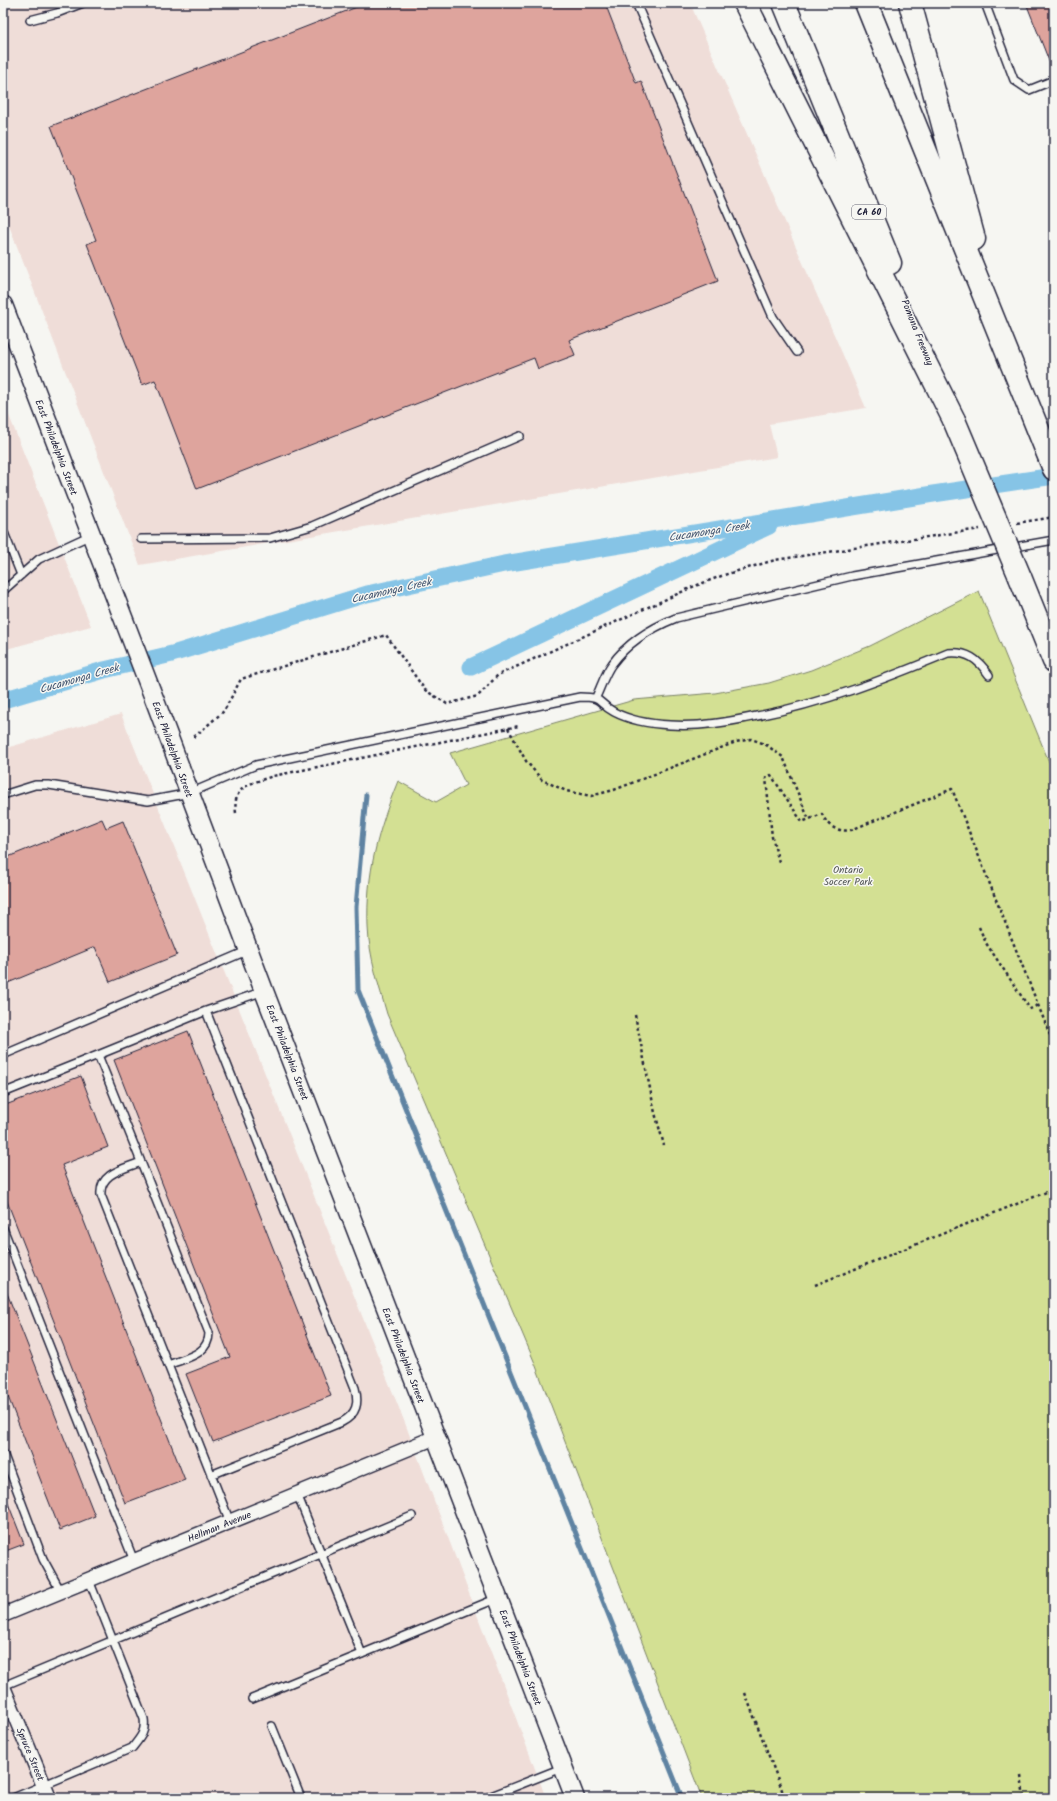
<svg xmlns="http://www.w3.org/2000/svg" width="1057" height="1801" font-family="Kalam,sans-serif">
  <style>
    .built { fill: #efddd8 }
    .green { fill: #d3e093; stroke: #7a8167 }
    .lines { fill: none; stroke-linecap: round; stroke-linejoin: round }
    .stream { stroke: #5e83a2; stroke-width: 5 }
    .canal { stroke: #86c4e6; stroke-width: 17 }
    .building { fill: #dea49d; stroke: #22223b }
    .service-casing { stroke: #22223b; stroke-width: 10 }
    .minor-casing { stroke: #22223b; stroke-width: 17 }
    .tertiary-casing { stroke: #22223b; stroke-width: 21 }
    .motorway-casing { stroke: #22223b; stroke-width: 25 }
    .path { stroke: #22223b; stroke-width: 2.5; stroke-dasharray: 3 3; stroke-linecap: butt }
    .service { stroke: #f6f6f2; stroke-width: 7 }
    .minor { stroke: #f6f6f2; stroke-width: 14 }
    .tertiary { stroke: #f6f6f2; stroke-width: 18 }
    .motorway { stroke: #f6f6f2; stroke-width: 22 }
    .motorway-bridge-casing { stroke: #22223b; stroke-width: 25; stroke-linecap: butt }
    .motorway-bridge { stroke: #f6f6f2; stroke-width: 22 }
    .labels { text-anchor: middle; stroke-width: 3; stroke-linejoin: round; paint-order: stroke }
    .shield { fill: #f6f6f2; stroke: #626272; stroke-width: 1 }
    .shield-label { font-size: 9px; font-weight: bold; fill: #22223b }
    .street-label { font-size: 10px; fill: #22223b; stroke: #f6f6f2 }
    .park-label { font-size: 10px; fill: #4e5251; stroke: #f6f6f2 }
    .water-label { font-size: 11px; font-style: italic; fill: #40536e; stroke: #f6f6f2 }
  </style>
  <rect width="100%" height="100%" fill="#f6f6f2"/>
  <filter id="ink" filterUnits="userSpaceOnUse"><feTurbulence type="fractalNoise" baseFrequency=".025" numOctaves="2"/><feDisplacementMap in="SourceGraphic" scale="8" xChannelSelector="R" yChannelSelector="G"/><feConvolveMatrix kernelMatrix="1 2 1 2 8 2 1 2 1" color-interpolation-filters="sRGB"/></filter>
  <g filter="url(#ink)">
    <path class="built" d="M3,3H690L866,408L769,424L777,457L140,565L3,210Z
      M3,400L91,626L3,650Z
      M121,714L405,1423L546,1798H3V749Z"/>
    <path class="green" d="M979,591L1054,774V1798H702L534,1361L387,1014C379,986 369,956 368,927C366,873 378,830 398,781L436,802L466,785L450,753L634,700L715,693L769,683L811,670L870,646Z"/>
    <g class="lines">
      <path class="stream" d="M366,795L356,907L358,990L682,1798"/>
      <path class="canal" d="M471,667L769,526
        M3,700L104,670L172,654L367,594L504,564L933,494L1054,476"/>
    </g>
    <path class="building" d="M367,3H605L636,83L641,81L718,281L569,340L575,355L538,369L534,358L197,489L155,380L142,385L87,244L96,240L51,126Z
      M1026,3H1054V71H1053Z
      M102,819L106,828L123,821L177,955L110,982L95,947L3,985V859Z
      M188,1031L331,1396L213,1442L186,1374L230,1357L114,1060Z
      M81,1076L108,1147L62,1165L185,1480L125,1503L3,1191V1106Z
      M3,1283L95,1516L60,1530L3,1384Z
      M4,1493L24,1544L3,1552V1494Z"/>
    <g class="lines">
      <defs>
        <path id="service" d="M636,3L773,317L797,352
          M985,3L1014,80L1029,90L1054,80
          M30,20L57,13L83,3
          M3,530L21,575
          M141,539L270,538L312,526L520,436
          M3,591L39,559L91,535
          M596,697C601,687 605,673 612,664C628,642 651,628 676,618L852,576L1054,540
          M3,795L35,785H49L148,801L190,793L256,765L580,697C604,697 596,702 614,712C631,721 651,724 670,725C700,727 728,722 757,716C824,703 885,679 948,653C967,651 978,659 989,675
          M206,1011L355,1388C359,1403 357,1414 342,1422L211,1475
          M3,1055L249,950
          M3,1093L98,1055
          M141,1162L209,1333C209,1355 185,1358 168,1365
          M3,1228L134,1561
          M3,1453L43,1559L61,1592
          M297,1494L362,1654
          M230,1522L101,1195C99,1173 124,1169 141,1162L98,1055L206,1011L264,991
          M3,1686L412,1516
          M252,1699L498,1598
          M272,1726L301,1798
          M13,1798L132,1748C140,1738 146,1732 144,1719L89,1580
          M486,1798L562,1768"/>
        <path id="minor" d="M3,1615L436,1437
          M3,1687L49,1798"/>
        <path id="tertiary" d="M3,305L157,706L264,991L575,1798"/>
        <path id="motorway" d="M745,3L954,420
          M784,3L890,263
          M866,3L1054,469
          M910,3L974,239
          M1020,577L1054,661"/>
      </defs>
      <use href="#service" class="service-casing"/>
      <use href="#minor" class="minor-casing"/>
      <use href="#tertiary" class="tertiary-casing"/>
      <use href="#motorway" class="motorway-casing"/>
      <path class="path" d="M1017,523L1054,517
        M508,728L526,761L542,780L566,791L591,796L614,790L736,742L751,739L765,744L783,757L809,820
        M194,737L224,711L241,679L386,635L425,690L447,704L478,696L498,675L695,586L724,575L775,560L980,529
        M236,813C232,785 251,784 273,776L519,726
        M779,862L772,837L766,778L771,775L802,822L822,814C828,827 837,832 851,830L952,789L1054,1045
        M979,927L986,943L1030,1009L1038,1005
        M635,1015L655,1113L664,1145
        M815,1285L1054,1189
        M745,1693L785,1798
        M1021,1776L1024,1798"/>
      <use href="#service" class="service"/>
      <use href="#minor" class="minor"/>
      <use href="#tertiary" class="tertiary"/>
      <use href="#motorway" class="motorway"/>
      <defs>
        <path id="motorway-bridge" d="M954,420L1020,577"/>
      </defs>
      <use href="#motorway-bridge" class="motorway-bridge-casing"/>
      <use href="#motorway-bridge" class="motorway-bridge"/>
    </g>
  </g>
  <g class="labels">
    <rect class="shield" x="852" y="205" width="34" height="14" rx="3"/>
    <g class="shield-label">
      <text x="869" y="215">CA 60</text>
    </g>
    <g class="street-label">
      <text transform="translate(918 332) rotate(68)" y="4">Pomona Freeway</text>
      <text transform="translate(57 447) rotate(69)" y="4">East Philadelphia Street</text>
      <text transform="translate(173 749) rotate(70)" y="4">East Philadelphia Street</text>
      <text transform="translate(288 1052) rotate(69)" y="4">East Philadelphia Street</text>
      <text transform="translate(404 1355) rotate(69)" y="4">East Philadelphia Street</text>
      <text transform="translate(219 1526) rotate(-22)" y="4">Hellman Avenue</text>
      <text transform="translate(521 1657) rotate(69)" y="4">East Philadelphia Street</text>
      <text transform="translate(31 1754) rotate(67)" y="4">Spruce Street</text>
    </g>
    <g class="park-label">
      <text x="848" y="873">Ontario<tspan x="848" dy="12">Soccer Park</tspan></text>
    </g>
    <g class="water-label">
      <text transform="translate(709 531) rotate(-9)" y="4">Cucamonga Creek</text>
      <text transform="translate(391 590) rotate(-13)" y="4">Cucamonga Creek</text>
      <text transform="translate(79 678) rotate(-16)" y="4">Cucamonga Creek</text>
    </g>
  </g>
  <rect width="1057" height="1801" fill="none" stroke="#f6f6f2" stroke-width="16"/>
  <rect x="8" y="8" width="1041" height="1785" fill="none" stroke="#22223b" stroke-width="1.5" filter="url(#ink)"/>
</svg>
